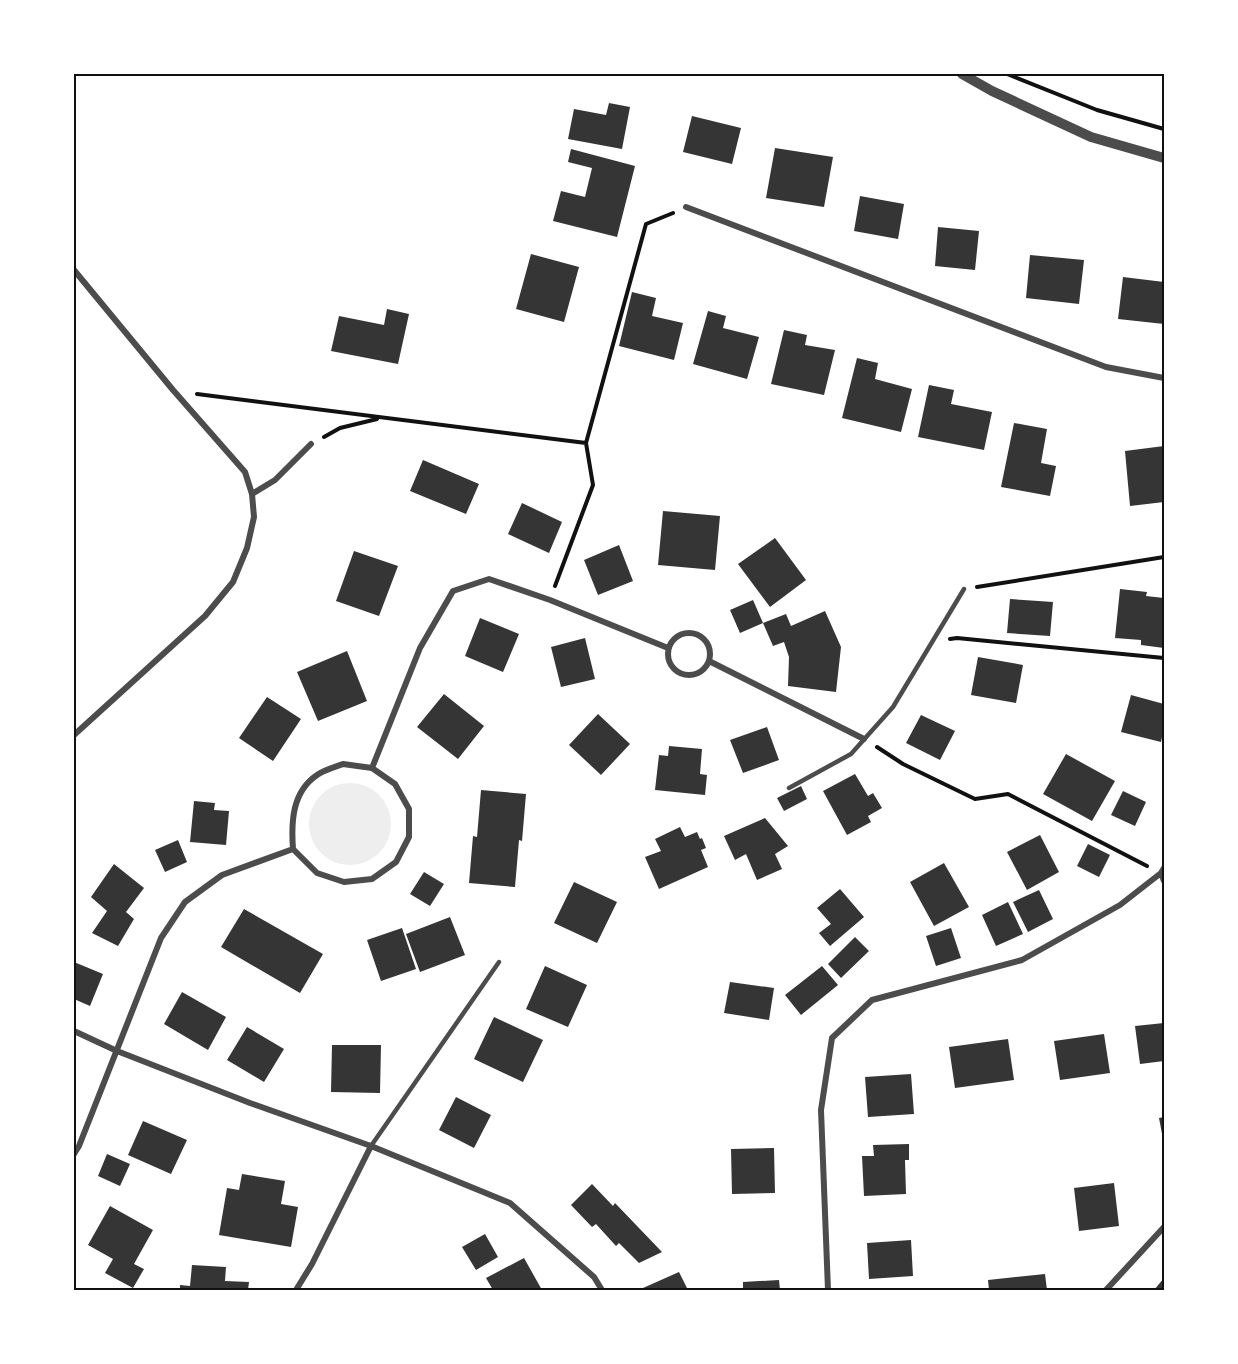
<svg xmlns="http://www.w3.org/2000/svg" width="1238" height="1364" font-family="Spectral,serif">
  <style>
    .green { fill: #eee }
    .building { fill: #353535 }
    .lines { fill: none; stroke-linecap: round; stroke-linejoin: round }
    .path { stroke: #111; stroke-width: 4 }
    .service { stroke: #4c4c4c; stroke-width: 4.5 }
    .minor { stroke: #4c4c4c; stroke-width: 6 }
    .tertiary { stroke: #4c4c4c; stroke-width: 10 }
    .neatline { fill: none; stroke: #111; stroke-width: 2 }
  </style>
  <rect width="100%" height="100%" fill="#fff"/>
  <path class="green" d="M309 824a41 41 0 1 1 82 0a41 41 0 1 1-82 0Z"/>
  <path class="building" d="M609,103L630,107L622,149L568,139L574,109L606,115Z
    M692,116L741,128L732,164L683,152Z
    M775,148L833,157L824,207L766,198Z
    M571,149L635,166L617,237L553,221L561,191L585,197L592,168L568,162Z
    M860,196L904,204L898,239L854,231Z
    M938,227L979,231L975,270L935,266Z
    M531,254L579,267L564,322L516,309Z
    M1030,255L1084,260L1079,304L1026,298Z
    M1123,277L1164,282V324L1118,319Z
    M632,292L656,298L652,316L683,323L674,360L619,346Z
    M387,309L409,314L398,364L331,351L339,316L384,325Z
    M708,311L726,316L723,328L759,337L747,379L693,364Z
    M784,330L807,335L805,345L835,350L824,395L771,384Z
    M857,358L878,363L875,379L912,389L901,432L842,418Z
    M929,385L954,390L951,404L992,412L984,450L918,437Z
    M1014,423L1047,429L1041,463L1056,466L1050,496L1001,487Z
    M1164,446V502L1130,506L1125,451Z
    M423,460L479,484L466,514L410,491Z
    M522,503L562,522L549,553L508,534Z
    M663,511L720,516L715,570L658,565Z
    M775,538L806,580L770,607L738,564Z
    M619,545L633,581L598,595L584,560Z
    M354,551L398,566L379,616L336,601Z
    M1120,589L1147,592L1146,596L1164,598V648L1141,645V640L1115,638Z
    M1010,599L1053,602L1050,636L1007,633Z
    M753,600L763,623L740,633L730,610Z
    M825,611L841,647L836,692L788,686L789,657L784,642L773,646L763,623L786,614L791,626Z
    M480,618L519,634L503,672L465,656Z
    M585,638L595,679L561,687L551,647Z
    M347,651L367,701L318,721L297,672Z
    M978,657L1023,665L1016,703L971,695Z
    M444,694L484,726L458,759L417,727Z
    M1131,695L1164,704V728L1161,742L1121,732Z
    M267,697L301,719L273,761L239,738Z
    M598,714L630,744L601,775L569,745Z
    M921,715L955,731L940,760L906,743Z
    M767,727L779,760L743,773L730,740Z
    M669,746L702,749L700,774L707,775L705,795L655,790L659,755L668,756Z
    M1066,754L1115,781L1092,821L1043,794Z
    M855,774L868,796L873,793L882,808L868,816L871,822L847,835L823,791Z
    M801,786L807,799L784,811L777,798Z
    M481,790L526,794L522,841L519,840L515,887L469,883L473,836L477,837Z
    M1123,791L1146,802L1135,826L1111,815Z
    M194,801L215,803L214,810L229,811L226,845L190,842Z
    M765,818L788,846L775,854L782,869L757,880L746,854L735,860L724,836Z
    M680,827L685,837L697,832L700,839L702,838L706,848L701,850L708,867L659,889L645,857L661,851L655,839Z
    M1040,835L1059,872L1027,890L1007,852Z
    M178,840L187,862L165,872L155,850Z
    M1088,844L1110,855L1099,877L1077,866Z
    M944,863L969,907L934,926L910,882Z
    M114,864L144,888L126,912L134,919L118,946L92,933L107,911L91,897Z
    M424,872L444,884L430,906L410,894Z
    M574,882L617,902L597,943L554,923Z
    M840,889L864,917L830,946L819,933L831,924L817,908Z
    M1039,890L1053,919L1028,932L1013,902Z
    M1008,902L1023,934L996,946L982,915Z
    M244,909L323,954L300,993L221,947Z
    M450,917L465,955L420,972L406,934Z
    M402,928L416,969L381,981L367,940Z
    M951,928L961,958L936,966L926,936Z
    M855,937L869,951L841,978L828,964Z
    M74,962L103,974L90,1006L74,999Z
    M545,966L587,985L568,1027L526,1009Z
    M822,966L838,985L801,1015L785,995Z
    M730,982L774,988L769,1020L724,1013Z
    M182,992L226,1017L208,1050L164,1024Z
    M494,1017L543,1040L523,1082L474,1059Z
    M1164,1023V1061L1140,1064L1135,1026Z
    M247,1027L284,1049L264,1082L227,1060Z
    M1104,1034L1110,1073L1060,1080L1054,1041Z
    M1008,1039L1014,1080L955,1088L949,1047Z
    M332,1045H381L380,1093L331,1092Z
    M911,1074L914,1114L868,1117L865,1077Z
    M456,1097L491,1115L474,1148L439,1130Z
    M1164,1117V1139H1163L1159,1118Z
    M143,1121L187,1140L171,1174L128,1155Z
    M909,1144V1160H905L906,1194L864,1196L862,1156H874L873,1145Z
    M774,1148L775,1193L732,1194L731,1149Z
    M107,1154L130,1164L120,1186L98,1176Z
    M242,1174L285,1181L281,1204L298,1207L291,1247L219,1235L227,1188L239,1190Z
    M1114,1183L1119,1226L1079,1231L1074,1188Z
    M592,1184L613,1206L615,1203L662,1252L639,1263L619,1243L616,1246L596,1224L592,1227L571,1205Z
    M110,1206L153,1230L134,1264L144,1269L133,1288L105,1273L113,1259L88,1245Z
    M485,1234L498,1257L476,1270L462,1247Z
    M911,1240L913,1276L869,1279L867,1243Z
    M524,1258L542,1290H493L486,1278Z
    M192,1265L226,1267L225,1281L249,1282L248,1290H180V1285L190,1286Z
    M679,1272L688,1290H644L643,1288Z
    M1045,1274L1047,1290H989L988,1280Z
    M1164,1278V1290H1154Z
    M779,1280L780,1290H743V1282Z"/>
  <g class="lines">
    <path class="path" d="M1007,74L1097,110L1164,129
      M197,394L586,443
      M324,437L340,428L377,419
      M555,586L593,485L586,443L646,224L673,213
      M977,587L1164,557
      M950,639L957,638L1164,658
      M877,747L903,764L975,799L1008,794L1147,866"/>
    <path class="service" d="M789,788L851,754L893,707L964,589
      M371,1146L499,962"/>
    <path class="minor" d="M686,207L1106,367L1164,378
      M74,270L173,390L245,472L252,494L254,517L247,548L233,582L205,616L74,735
      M252,494L275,480L311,444
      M668 654a21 21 0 1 1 42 0a21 21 0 1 1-42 0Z
      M709,661L864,739
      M343,764L372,768L395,784L409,809V837L396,862L372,879L344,882L317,873L293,849C291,822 292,792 317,775C324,770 335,767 343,764Z
      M372,768L420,648L453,591L489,579L550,600L668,648
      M1164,868L1161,873L1164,881
      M74,1031L117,1051L250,1103L371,1146L510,1203L594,1277L602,1290
      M74,1154L79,1146L161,938L185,902L222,875L293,849
      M296,1290L312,1264L371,1146
      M828,1290L821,1110L832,1038L872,1000L1022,960L1120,905L1161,873
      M1106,1290L1164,1227"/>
    <path class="tertiary" d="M962,74L992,91L1091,137L1164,158"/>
  </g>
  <rect width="1238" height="1364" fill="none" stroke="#ffffff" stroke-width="150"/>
  <rect x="75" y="75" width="1088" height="1214" class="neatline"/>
</svg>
